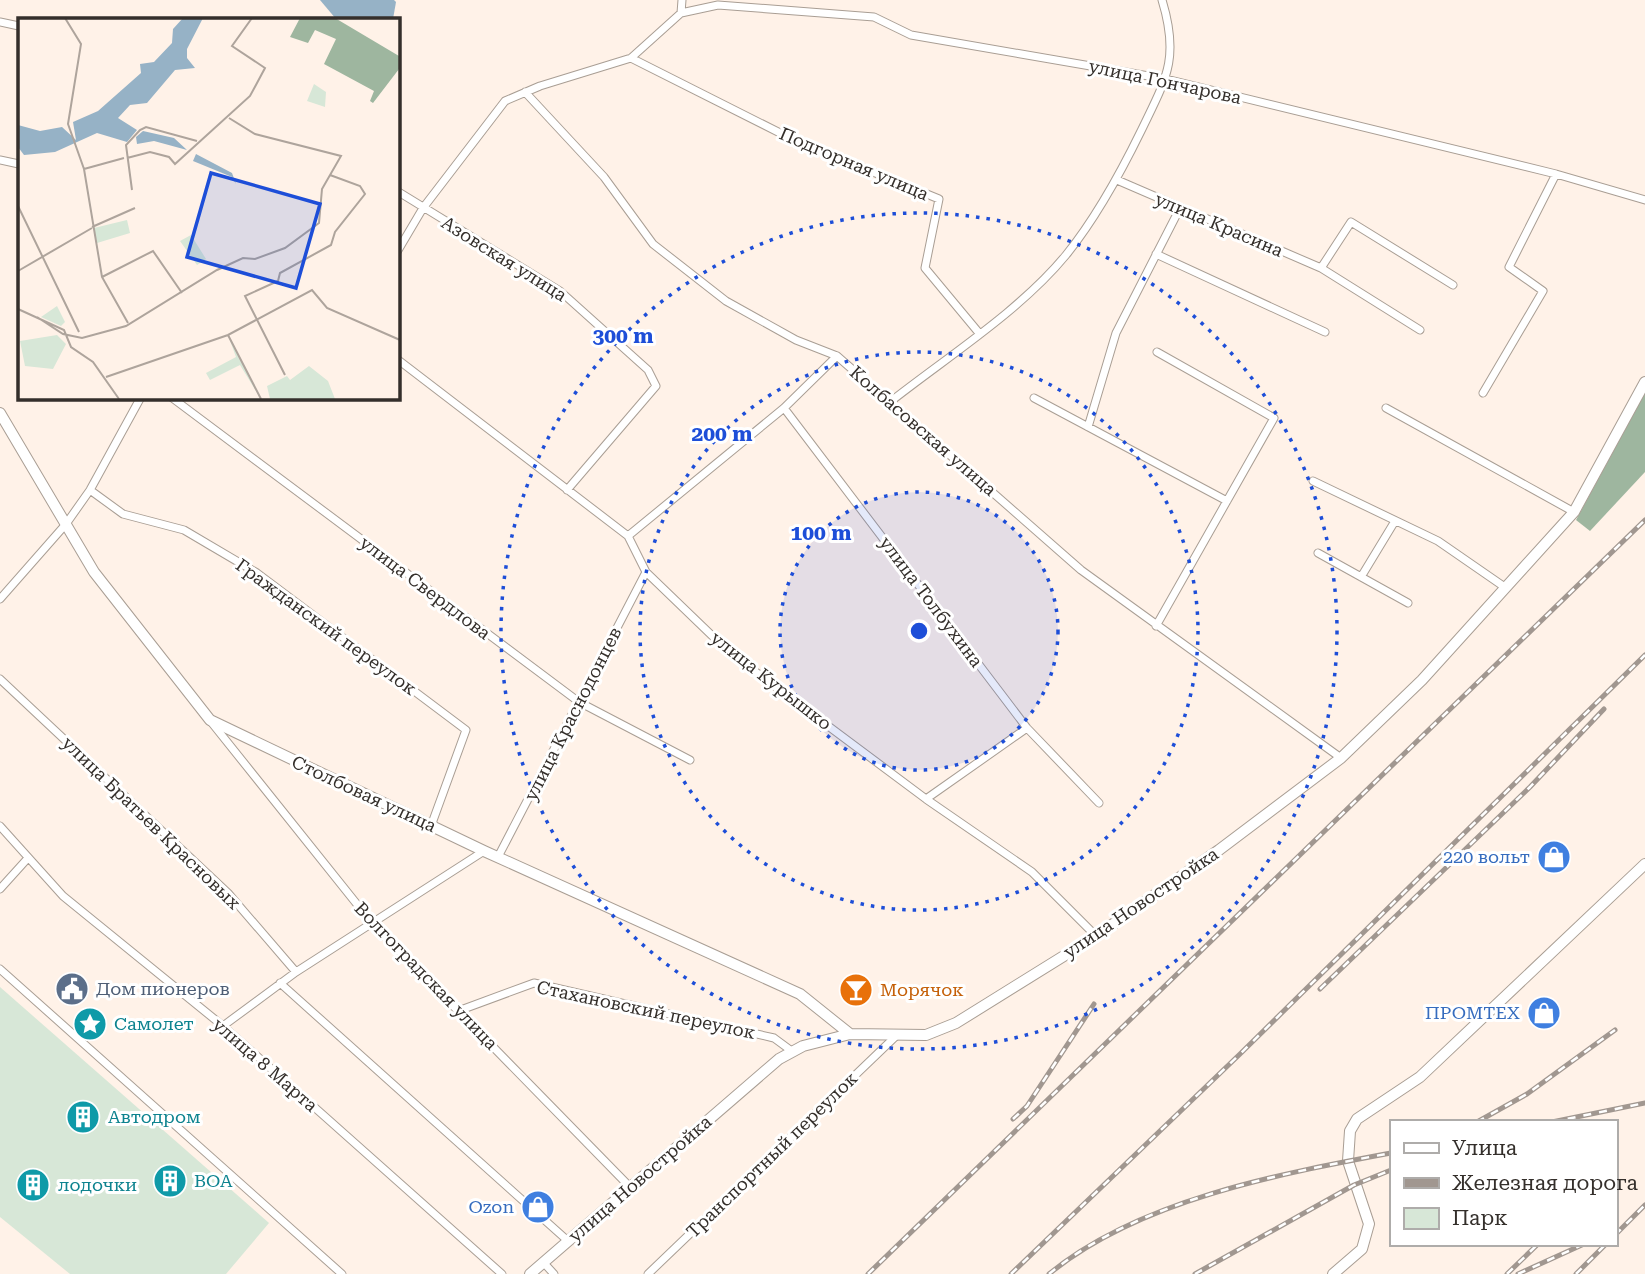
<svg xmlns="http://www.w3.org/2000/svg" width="1645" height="1274" font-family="'Roboto Serif',serif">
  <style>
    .green { fill: #d7e7d7 }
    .forest { fill: #9eb69f }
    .water { fill: #96b2c6 }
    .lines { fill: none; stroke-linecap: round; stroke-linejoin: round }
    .street-casing { stroke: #a99e94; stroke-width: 9 }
    .secondary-casing { stroke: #a99e94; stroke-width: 12 }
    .street { stroke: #fff; stroke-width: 7 }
    .secondary { stroke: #fff; stroke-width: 10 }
    .rail-casing { stroke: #a19790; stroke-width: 5 }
    .rail { stroke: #fff; stroke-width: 2.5; stroke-dasharray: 8; stroke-linecap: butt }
    .ring { fill: none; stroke: #1d4ed8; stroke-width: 3.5; stroke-dasharray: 3.5 7 }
    .labels { text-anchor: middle; stroke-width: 6; stroke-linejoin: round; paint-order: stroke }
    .street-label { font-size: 18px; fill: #342f2b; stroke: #fff }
    .shop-label { font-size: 18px; fill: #366cbe; stroke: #fff; text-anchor: end }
    .service-label { font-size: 18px; fill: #4e5e75; stroke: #fff; text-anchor: start }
    .food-label { font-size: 18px; fill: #c56008; stroke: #fff; text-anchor: start }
    .culture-label { font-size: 18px; fill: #0d838f; stroke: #fff; text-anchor: start }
    .inset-road { fill: none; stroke: #aea49c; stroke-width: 2 }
    .view { fill: #1d4ed8; fill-opacity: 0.15; stroke: #1d4ed8; stroke-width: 3.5 }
    .inset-edge { fill: none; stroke: #342f2b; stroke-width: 3.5 }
    .centre { fill: #1d4ed8; stroke: #fff; stroke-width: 3.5 }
    .ring-label { font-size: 21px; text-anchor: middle; font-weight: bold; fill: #1d4ed8; stroke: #fff; stroke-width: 6; stroke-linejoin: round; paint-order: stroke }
  </style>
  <rect width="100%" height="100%" fill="#fff2e8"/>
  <path class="green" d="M0,987L269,1223L226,1274H70L0,1217Z"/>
  <path class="forest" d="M1645,393V472L1590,531L1576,520Z"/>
  <path class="water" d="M320,0H394L396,2L393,19H336Z"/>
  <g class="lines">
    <defs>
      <path id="street" d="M681,13L682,0
        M0,22L19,26
        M631,58L790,138L939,199L925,268L979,333
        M525,92L604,177L653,244L726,301L796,340L837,356L1081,570L1341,758
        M0,160L19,164
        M1117,180L1321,268L1420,330
        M397,191L560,291L648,370L656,386L567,490
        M397,252L423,208L505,101L540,86L631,58L681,13L718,5L874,17L911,35L1166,79L1556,174L1645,200
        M1156,254L1325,332
        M1321,268L1351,222L1453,285
        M397,359L628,536L646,572L729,652L926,799L1032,872L1096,936
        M1483,393L1543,291L1509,267L1556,174
        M171,397L579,702L690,760
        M1034,398L1227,501
        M890,402C947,357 1020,311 1066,255C1096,218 1120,174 1141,131C1166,79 1180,59 1162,0
        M784,408L1027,728L1099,803
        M1386,408L1574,512
        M1088,427L1116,333L1180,208
        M1313,481L1438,541L1506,588
        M90,490L123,514L184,530L257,573L466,730L431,826
        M628,536L784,408L837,356
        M1318,553L1408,603
        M1361,577L1395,521
        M0,599L66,524L90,490L141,397
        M1156,626L1274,418L1157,352
        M0,679L228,893L296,972
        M212,723L372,923L630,1187
        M926,799L1027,728
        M0,826L63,896L223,1026L502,1274
        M499,855L646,572
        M0,889L28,858
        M0,969L342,1274
        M280,983L568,1241
        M458,1011L534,983L774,1038L793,1052
        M223,1026L296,972L484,851
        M543,1262L554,1274
        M648,1274L896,1036"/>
      <path id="secondary" d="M0,413L94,572L210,720L484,851L800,994L850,1034
        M530,1274L779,1059L803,1046L850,1034L926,1035L956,1023L1096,936L1219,850L1341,758L1422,680L1574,512L1645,382
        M1333,1274L1362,1249L1369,1224L1348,1161L1350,1131L1357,1119L1420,1077L1645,864"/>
    </defs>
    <use href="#street" class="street-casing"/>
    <use href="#secondary" class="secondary-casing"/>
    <use href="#street" class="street"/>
    <use href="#secondary" class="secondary"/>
    <defs>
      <path id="rail" d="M1320,989L1530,787L1604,709
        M1013,1119L1027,1106L1094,1004
        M1477,1122L1527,1094L1615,1030
        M1552,1122L1645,1103
        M1615,1235L1645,1205
        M868,1274L1645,520
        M1011,1274L1240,1054L1645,655
        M1049,1274C1139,1200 1279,1174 1391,1153
        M1195,1274L1354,1185L1391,1170
        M1507,1274L1538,1244
        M1518,1274L1584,1244
        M1576,1274L1606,1244"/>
    </defs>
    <use href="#rail" class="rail-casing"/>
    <use href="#rail" class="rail"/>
  </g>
  <circle cx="919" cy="631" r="139" fill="#1d4ed8" fill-opacity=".12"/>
  <g class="ring">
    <circle cx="919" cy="631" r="139"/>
    <circle cx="919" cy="631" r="279"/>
    <circle cx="919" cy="631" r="418"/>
  </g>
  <defs>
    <symbol id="shop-disc" viewBox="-11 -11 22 22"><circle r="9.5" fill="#3f7fe0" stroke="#fff"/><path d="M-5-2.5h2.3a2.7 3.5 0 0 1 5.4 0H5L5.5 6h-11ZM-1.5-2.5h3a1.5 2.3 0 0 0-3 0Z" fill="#fff"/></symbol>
    <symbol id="civic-disc" viewBox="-11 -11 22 22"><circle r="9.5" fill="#5c6f8a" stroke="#fff"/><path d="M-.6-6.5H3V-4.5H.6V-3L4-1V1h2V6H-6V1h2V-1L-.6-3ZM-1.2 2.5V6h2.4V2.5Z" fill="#fff"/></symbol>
    <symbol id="bar-disc" viewBox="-11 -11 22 22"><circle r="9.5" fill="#e8710a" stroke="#fff"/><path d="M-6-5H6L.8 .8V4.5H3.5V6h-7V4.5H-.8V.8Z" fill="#fff"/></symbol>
    <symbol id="sight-disc" viewBox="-11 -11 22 22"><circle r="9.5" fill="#0f9aa8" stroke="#fff"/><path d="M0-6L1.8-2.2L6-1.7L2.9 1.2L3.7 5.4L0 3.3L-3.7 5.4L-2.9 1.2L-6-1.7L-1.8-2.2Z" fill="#fff"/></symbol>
    <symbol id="building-disc" viewBox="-11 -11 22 22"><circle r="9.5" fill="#0f9aa8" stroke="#fff"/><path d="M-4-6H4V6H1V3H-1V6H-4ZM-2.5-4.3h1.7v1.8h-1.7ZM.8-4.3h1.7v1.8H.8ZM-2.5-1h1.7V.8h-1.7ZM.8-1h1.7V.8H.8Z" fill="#fff"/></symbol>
  </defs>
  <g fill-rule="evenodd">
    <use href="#shop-disc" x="1535" y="838" width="38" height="38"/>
    <use href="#civic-disc" x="53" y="970" width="38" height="38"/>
    <use href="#bar-disc" x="837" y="971" width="38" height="38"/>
    <use href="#shop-disc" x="1525" y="994" width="38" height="38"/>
    <use href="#sight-disc" x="71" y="1005" width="38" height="38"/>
    <use href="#building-disc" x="64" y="1098" width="38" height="38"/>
    <use href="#building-disc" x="151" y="1162" width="38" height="38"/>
    <use href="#building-disc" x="14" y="1166" width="38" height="38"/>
    <use href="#shop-disc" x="519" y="1188" width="38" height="38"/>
  </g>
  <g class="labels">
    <g class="street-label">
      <text transform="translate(1165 82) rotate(12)" y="6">улица Гончарова</text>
      <text transform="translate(854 164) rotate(23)" y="6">Подгорная улица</text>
      <text transform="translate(1219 225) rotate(23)" y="6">улица Красина</text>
      <text transform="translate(504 259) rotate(32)" y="6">Азовская улица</text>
      <text transform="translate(923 431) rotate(41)" y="6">Колбасовская улица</text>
      <text transform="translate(425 588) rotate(37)" y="6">улица Свердлова</text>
      <text transform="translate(931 602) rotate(53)" y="6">улица Толбухина</text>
      <text transform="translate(326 627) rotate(36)" y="6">Гражданский переулок</text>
      <text transform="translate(771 681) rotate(38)" y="6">улица Курышко</text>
      <text transform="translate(573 714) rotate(-63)" y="6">улица Краснодонцев</text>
      <text transform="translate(364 794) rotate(25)" y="6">Столбовая улица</text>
      <text transform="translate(151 823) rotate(44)" y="6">улица Братьев Красновых</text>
      <text transform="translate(1141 903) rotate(-34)" y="6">улица Новостройка</text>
      <text transform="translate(426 976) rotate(46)" y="6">Волгоградская улица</text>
      <text transform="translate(646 1010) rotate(12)" y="6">Стахановский переулок</text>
      <text transform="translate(265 1065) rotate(41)" y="6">улица 8 Марта</text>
      <text transform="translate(772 1155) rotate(-44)" y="6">Транспортный переулок</text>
      <text transform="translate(640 1179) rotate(-41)" y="6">улица Новостройка</text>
    </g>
    <g class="shop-label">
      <text x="1530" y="863">220 вольт</text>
      <text x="1520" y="1019">ПРОМТЕХ</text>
      <text x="514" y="1213">Ozon</text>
    </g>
    <g class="service-label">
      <text x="96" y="995">Дом пионеров</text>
    </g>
    <g class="food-label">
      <text x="880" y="996">Морячок</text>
    </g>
    <g class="culture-label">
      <text x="114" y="1030">Самолет</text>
      <text x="108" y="1123">Автодром</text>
      <text x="194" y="1187">ВОА</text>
      <text x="58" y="1191">лодочки</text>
    </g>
  </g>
  <g transform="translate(18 18)">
    <rect width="382" height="382" fill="#fff2e8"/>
    <path d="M296,66L308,74L307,89L289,83ZM109,202L112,215L79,225L76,210ZM173,217L188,241L179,247L162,223ZM39,288L47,304L43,308L23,299ZM39,317L48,326L35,351L7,348L2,323ZM210,317L243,381L222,347L192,362L188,355L218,339ZM291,348L310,363L317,381H252L249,368L269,358L272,362Z" fill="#d7e7d7"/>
    <path d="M282,0H317L381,38V51L355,85L352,83L356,73L306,46L318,21L297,12L290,25L272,19Z" fill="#9eb69f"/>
    <path d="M165,0H185L169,31V40L177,50L157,52L129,85L112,87L100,100L119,112L109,124L79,115L37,134L6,137L0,129V107L22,113L44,109L58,122L55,104L80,93L123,55L122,46L136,44L154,25L155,11ZM125,113L156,120L169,132L136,123L119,126L118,119ZM178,136L214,155L218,166L214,159L175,143Z" fill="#96b2c6"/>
    <path class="inset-road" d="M47,0L63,26L50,106L66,151L84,259L110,305M109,140L132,134L151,139L157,146L232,78L247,50L214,28L234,0M66,151L106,140M114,172L108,127L122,112L128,109L179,123M0,188L61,314M74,209L117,190M0,253L74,210M84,259L135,233L164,275M0,291L46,312L53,329L75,344L101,381M19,299L45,316L64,320L108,308L199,252L225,240L237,241L267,230L301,205L304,171L323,138L237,116L211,100M210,317L243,381M267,357L227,278L260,263L262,255L313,227L317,214L347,176L342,168L312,157M88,359L210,317L294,272L309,290L382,322"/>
    <path class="view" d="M193,155L302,186L278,270L169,239Z"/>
    <rect width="382" height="382" class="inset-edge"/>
  </g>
  <circle cx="919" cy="631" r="10" class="centre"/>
  <g class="ring-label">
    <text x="623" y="343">300 m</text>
    <text x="722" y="441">200 m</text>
    <text x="821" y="540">100 m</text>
  </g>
  <rect x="1390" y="1120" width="228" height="126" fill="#ffffff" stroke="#aeacaa" stroke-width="2"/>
  <rect x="1404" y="1143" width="35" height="10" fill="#ffffff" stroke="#aeacaa" stroke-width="2"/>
  <text x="1452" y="1155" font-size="21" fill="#342f2b">Улица</text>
  <rect x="1404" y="1178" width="35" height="10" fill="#a19790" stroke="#aeacaa" stroke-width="2"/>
  <text x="1452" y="1190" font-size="21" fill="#342f2b">Железная дорога</text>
  <rect x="1404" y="1208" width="35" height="21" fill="#d7e7d7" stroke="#aeacaa" stroke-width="2"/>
  <text x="1452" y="1225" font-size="21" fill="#342f2b">Парк</text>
</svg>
